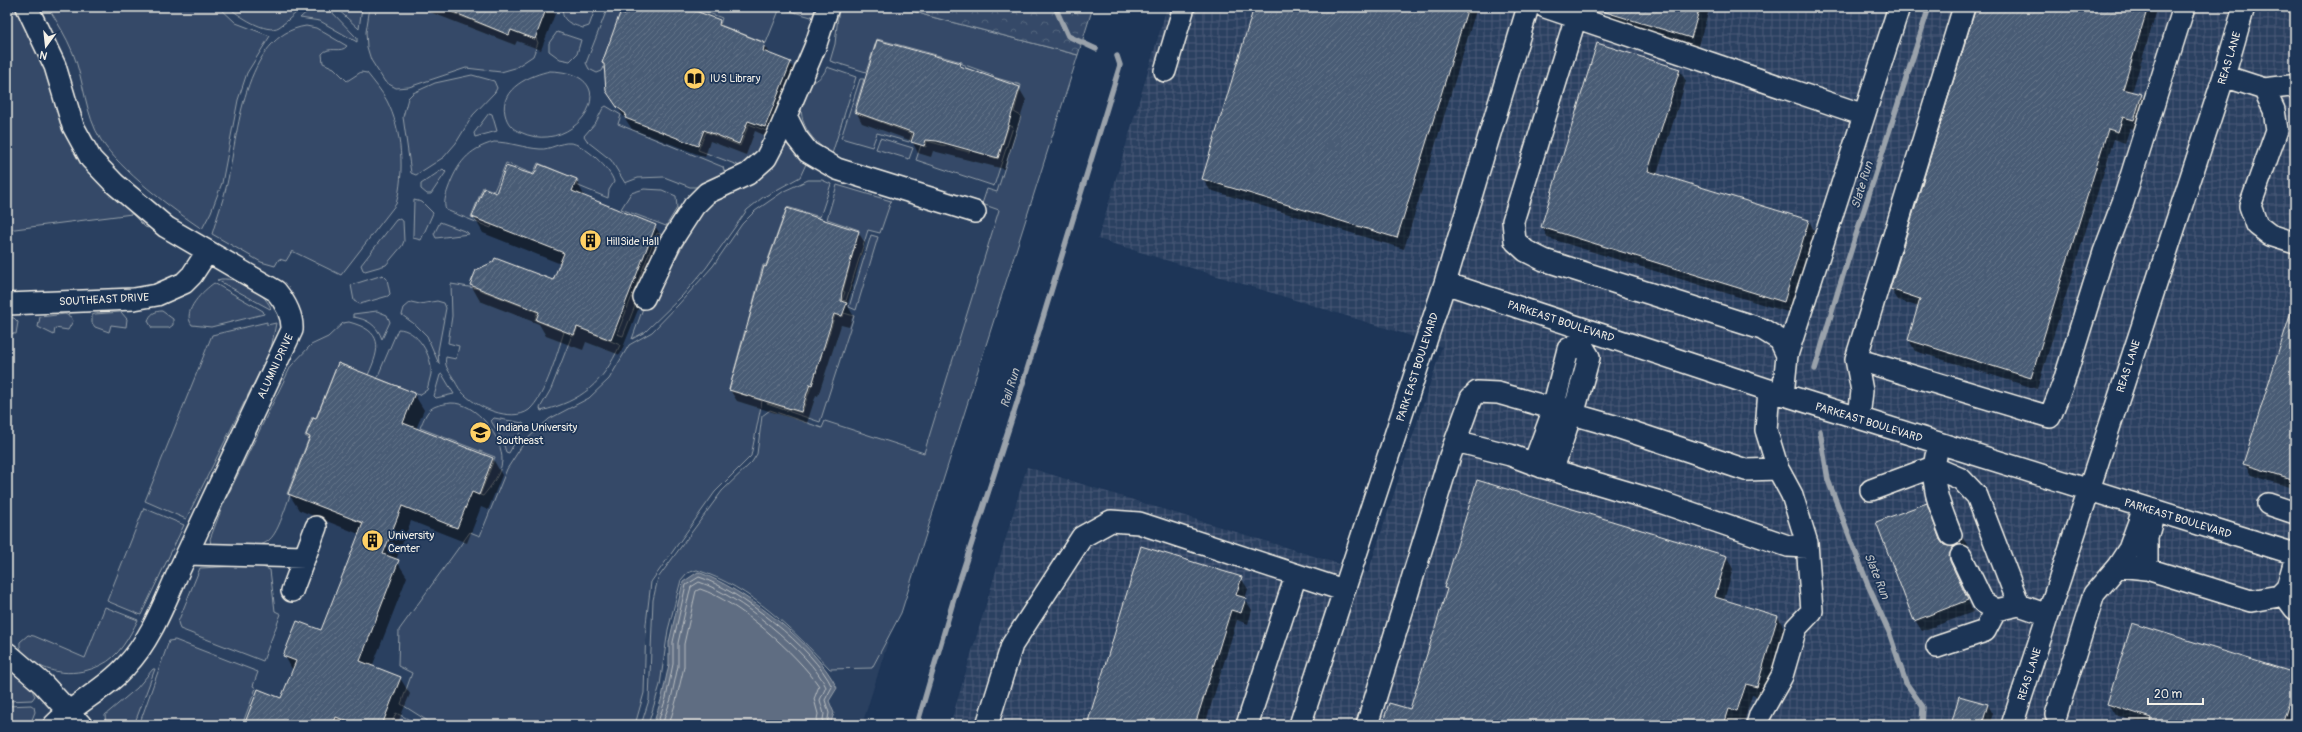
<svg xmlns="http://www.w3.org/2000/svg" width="2302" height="732" font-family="Pangolin,sans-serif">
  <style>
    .built { fill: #2a4060 }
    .industrial { fill: url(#industrial-grid) }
    .green { fill: #354a67; stroke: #949ea8 }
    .forest { fill: url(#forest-crowns); stroke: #949ea8 }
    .water { fill: #5e6d82; stroke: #9aa2ab }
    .shadow { fill: #0007 }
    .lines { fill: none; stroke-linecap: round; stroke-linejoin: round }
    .shore { stroke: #b8bcbf; stroke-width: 1 }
    .stream { stroke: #9aa2ab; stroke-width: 5.5 }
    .building { fill: url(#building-hatch); stroke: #f4f1e8 }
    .minor-casing { stroke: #f4f1e8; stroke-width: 24 }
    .minor { stroke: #1d3557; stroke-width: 21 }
    .labels { text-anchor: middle; stroke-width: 3.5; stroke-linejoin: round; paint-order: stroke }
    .street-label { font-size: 11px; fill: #f4f1e8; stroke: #1d3557 }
    .poi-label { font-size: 11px; fill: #f4f1e8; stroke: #1d3557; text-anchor: start }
    .water-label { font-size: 12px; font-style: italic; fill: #c0c3c4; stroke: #1d3557 }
  </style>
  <defs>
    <pattern id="industrial-grid" width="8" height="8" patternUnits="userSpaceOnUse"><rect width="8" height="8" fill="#2a4060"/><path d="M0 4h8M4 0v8" fill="none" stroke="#4a5c77"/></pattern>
    <pattern id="forest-crowns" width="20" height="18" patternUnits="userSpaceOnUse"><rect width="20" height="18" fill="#354a67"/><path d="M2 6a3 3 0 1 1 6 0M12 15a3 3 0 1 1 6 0" fill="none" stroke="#53657d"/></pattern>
    <pattern id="building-hatch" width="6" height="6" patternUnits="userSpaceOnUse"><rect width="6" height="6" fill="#485b74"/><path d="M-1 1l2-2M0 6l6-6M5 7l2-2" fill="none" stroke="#637388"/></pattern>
  </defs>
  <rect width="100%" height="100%" fill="#1d3557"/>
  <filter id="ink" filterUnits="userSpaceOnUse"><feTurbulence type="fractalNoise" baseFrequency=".025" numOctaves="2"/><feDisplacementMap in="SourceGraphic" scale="8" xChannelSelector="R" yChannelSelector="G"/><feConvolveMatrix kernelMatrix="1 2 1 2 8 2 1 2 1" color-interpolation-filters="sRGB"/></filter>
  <g filter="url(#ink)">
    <path class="built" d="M7,7H1086L862,725H7Z"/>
    <path class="industrial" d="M1167,7H2295V725H950L1027,467L1368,573L1442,347L1405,334L1098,239Z"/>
    <path class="green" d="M17,7L40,44L62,109L150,226L148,228L145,227L132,214L7,230V17Z
      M48,7H219L236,23L270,36L247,73L238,100L222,183L211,212L202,229C172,209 120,170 101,140C85,115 84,80 73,53C66,36 57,22 48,7Z
      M228,7H303C295,13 287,22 279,27C266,35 238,15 228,7Z
      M312,7H327L357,38V42L320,21L300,18Z
      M335,7H362L359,29L358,28Z
      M370,7H437L509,35L511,30L534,39L536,38L538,43L533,56L515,68L501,72L466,68L409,87L396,88L385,82L371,60L367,47L366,32Z
      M563,7H596L589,26L583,28C571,24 560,21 563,7Z
      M608,7H623L602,63L605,65L602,71L597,73L589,69L586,63Z
      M693,7H818L811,17L780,8L766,43L720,25L722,18Z
      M839,7H901L928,16L1078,55L901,613L872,668L830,669C793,630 751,587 697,570L687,573L681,580L668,630L660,685L648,725H641L649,700L653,600L658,578L722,491L752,462L757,454L762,416L770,410L822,428L825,421L924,453L999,210L982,204L987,189L997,192L1021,116L1014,112L1021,85L993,77V75L962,64V62L877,39L866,72L830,61L835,44Z
      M306,26L316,28L347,46C341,54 329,45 322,54L323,63L334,68L347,81L361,72L367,73C374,82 382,91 387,101C402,130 405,172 396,204L341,275L292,251L286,261L279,259L275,266L261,262L212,234C217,217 223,201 227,184C238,136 243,35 306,26Z
      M557,32L581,40L577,54L570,61L560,59L549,51V43Z
      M827,67L856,77L832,154C809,140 790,114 809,87C816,78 821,81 827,67Z
      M550,71C631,73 576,159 520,132C512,129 507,123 505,114C499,88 531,75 550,71Z
      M472,75L494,81L497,88L495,92L473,115L456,143L444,157L416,175L411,173L403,117L408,98L413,93L435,83Z
      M860,79H864L854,112L912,134L909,142L877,133L872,147L841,138Z
      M606,106L621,115L618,124L723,167L725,174L696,187H690L664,177L638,178L625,183L611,160L588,142L584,136L596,122L603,108Z
      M489,113L492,114L497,131L475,137L474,133Z
      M749,124L769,132L758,151L740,166L698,150L706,132L740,146Z
      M1009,125L1013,127L994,186L916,160L921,145L926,147L927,141L969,152L970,150L998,159Z
      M880,138L913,148L909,159L876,149Z
      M494,142C510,142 524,148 540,149C550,150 560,142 570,143C583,143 612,170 614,182L609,190L608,198L576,185L578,180L538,163L533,174L506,163L494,191L483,187L471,217L492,225L491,228L446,210C443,203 446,195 448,189C457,164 468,149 494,142Z
      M783,144L791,145L806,164L800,177L762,198L747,210L706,268L682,296L645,332L632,339L646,300L675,260L702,209Z
      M443,169L446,172L431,194H427L421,189V184Z
      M808,180H822L831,184L820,217L787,207L766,265H763L748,322L750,323L747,331L745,330L729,390L762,401L751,456L715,492L651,582L646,624L644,693L635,725H434L401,704L412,673L398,666L399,630L470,532L480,536L507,469L525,441L549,419L589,398L609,379L629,345L652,332L678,305L713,266L742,224L755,211L784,191Z
      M837,185L891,201L880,233L868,230L846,301L842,300L845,292L843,291L859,230L827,219Z
      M644,189L662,190L676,196L677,208L666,226L621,209L631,193Z
      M414,200L422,202L433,213L421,240L413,238V235Z
      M399,219L403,221L404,241L402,246L386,265L365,271L363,270L361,265L396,220Z
      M440,222L467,232L469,234L436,238L434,234Z
      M657,233L663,235L623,336L617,334Z
      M871,235L878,237L856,310L849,307Z
      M383,275L387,279L390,294L388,296L360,304L354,301L351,285Z
      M221,279C241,278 262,290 271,308L270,309L217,280Z
      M214,283L263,311L264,314L211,327L192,325C181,311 204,290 214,283Z
      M451,284L475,288L537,312L535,320L564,332C557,353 546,395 529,410C511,423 475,407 462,392C458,388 455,381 452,376C448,370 444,365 446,357L456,359L459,346L448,343L452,316Z
      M437,301L444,303L446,308L438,351L439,364L427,336L417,326L402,315L404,308L411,302L420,304Z
      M162,311L173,319V325L169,328H152L148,321C150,314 155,311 162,311Z
      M377,311L387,315L390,322L382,339C377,325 367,319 353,317V314Z
      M121,312L127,319L126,327L111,325L109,332L95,327L92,323V315L95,314Z
      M844,313L854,316L820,422L767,404V403L802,413L822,355L820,354L822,347H825L835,315L843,317Z
      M65,314L71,317L73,321L68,330L55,328L54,335L38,327L40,317Z
      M7,317L14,318L18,322L16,334L7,333Z
      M267,322V325L276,323L271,349L186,519L145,501L212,335Z
      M349,322C383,331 381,347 368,375L338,363L316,418L312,417L305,436L309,438L287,494L290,495C270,554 270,547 211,545L210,539L223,505L291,366L311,345L328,337L343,323Z
      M578,327L620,345C603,383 582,401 541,411L540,408L551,389L572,335L574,336Z
      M398,329C417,329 433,356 431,374C430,379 428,385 427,390L419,395L377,378Z
      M442,374L454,394L436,398L434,396L440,375Z
      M451,403C476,402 503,437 502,461C501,474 491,486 483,496L480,495L495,457L420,428C428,408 430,406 451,403Z
      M494,418L523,423L524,426L509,453L506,452L502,439L491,421Z
      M144,508L184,525L141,615L107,601Z
      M258,565L270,570L275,611L281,614L263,661L180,629L178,622L200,568Z
      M105,607L138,620C129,637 119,657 101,665C77,677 48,675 28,658C23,653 19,649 20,642L28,635L34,636L85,658Z
      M175,640L258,672L253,686L256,688L242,725H139L169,641Z
      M7,665L29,684L35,696L32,700L7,701Z
      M153,669H155L134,725H106L105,715L137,688Z
      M31,705L34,707L35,712L30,725H7V706Z
      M396,713L420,725H391Z"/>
    <path class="forest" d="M901,7H1093L1078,55L928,16Z"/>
    <path class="water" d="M698,572C743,588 816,644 837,688L829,701L834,713L830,725H653L662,697L669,664V642L683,582Z"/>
    <path class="shadow" d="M417,7H551L555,14L541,50L517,41L515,45Z
      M629,7H682L719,21L723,28L764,44L771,55L790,63L797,74L771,138L755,131L746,155L710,141L705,157L632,129L614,102L603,63Z
      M1255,7H1477L1404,249L1210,190L1203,179Z
      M1611,7H1710L1697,49L1616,24L1609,12Z
      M1977,7H2158L2132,92L2141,95L2148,106L2140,131L2130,128L2125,143L2114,139L2037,389L1915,351L1909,340L1919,307L1898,300L1891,289Z
      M960,64L963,68L1019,88L1026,100L1004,169L933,151L931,157L918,153L912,141L862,123L856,111Z
      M1679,69L1686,81L1657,174L1809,221L1815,232L1791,313L1548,238L1542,227Z
      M535,177L576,180L585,197L655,226L665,242L620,355L586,342L583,350L546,336L539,324L480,301L471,285L554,282L561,264L483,233L474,217L496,194Z
      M858,232L865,243L848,303V306L853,315L849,327L841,325L818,396L816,395L807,423L737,401L730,390Z
      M2295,303V489L2251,475L2244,463Z
      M414,394L424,410L416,429L493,459L502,475L488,510L481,507L467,543L411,521L396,560L407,577L372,667L400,678L410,694L397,725H245L282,700L293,671L285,656L321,631L359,534L299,510L289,494L310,441L307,435L317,420Z
      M1477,481L1727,557L1733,569L1724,600L1778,617L1784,628L1763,698L1752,695L1744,722L1735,719L1733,725H1383L1411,711L1447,592L1445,588Z
      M1926,504L1944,546L1954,547L1960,558L1955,567L1956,573L1973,612L1922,631L1915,620Z
      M1963,538L1969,548L1972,557L1965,556L1959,545Z
      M1241,578L1248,589L1245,599L1252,610L1248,624L1237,620L1205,725H1088Z
      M2295,674V715L2292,725H2146L2115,715L2108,704Z
      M1988,705L1993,714L1989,725H1952Z"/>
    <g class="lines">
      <path class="shore" d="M657,725L666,698L673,664V642L686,585L699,577C738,589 815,649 832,687L825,700L829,713L827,725
        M662,725L671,699L678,666V643L689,594L691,587L699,582C735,593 811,653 826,687L820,700L824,714L822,725
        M669,725L676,701L684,667V644L695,595L696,591L700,589C738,601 797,654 819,686L814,699L818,714L816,725"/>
      <path class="stream" d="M1055,7L1068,36L1096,49
        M1815,369L1838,291L1929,7
        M1820,431L1828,480L1868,585L1889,632L1906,683L1923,707L1922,725
        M917,725L955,595L1016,406L1120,65L1117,56"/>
    </g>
    <path class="building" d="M441,7H547L535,39L511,30L509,35Z
      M628,7H685L720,20L719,25L765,43L763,51L791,62L765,127L748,121L739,144L704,130L698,146L625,118L626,114L617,107L606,91L604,64L602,63L620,13L625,15Z
      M1254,7H1468L1397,238L1202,179Z
      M1603,7H1700L1691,38L1602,11Z
      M1976,7H2148L2123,89L2142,94L2134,120L2123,117L2118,132L2108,129L2031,378L1908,340L1920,299L1890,289Z
      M877,40L961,63L960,66L1020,87L998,158L937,141L926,140L924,146L911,142L914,133L855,112Z
      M1597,43L1680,69L1648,171L1809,220L1784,302L1541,227Z
      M539,164L577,179L572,191L656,225L611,340L577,327L574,335L536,320L539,312L470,285L476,270L493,262L495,258L553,280L564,253L472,217L484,188L496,193L506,166L534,175Z
      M787,208L859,231L842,291L841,301L847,303L842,316L834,314L812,385L810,384L801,412L729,390L764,266L766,267Z
      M2292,309H2295V480L2243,464Z
      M338,363L415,393L403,423L493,458L479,495L472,492L457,528L402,506L383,554L399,560L360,661L401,677L382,725H356L336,717L333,725H244L258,689L281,698L296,661L283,656L297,621L321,630L363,523L288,494L310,437L306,435L313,418L316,419Z
      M1477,480L1727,556L1715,597L1778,616L1757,687L1746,684L1737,711L1729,709L1724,725H1382L1389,703L1410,709L1447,589L1444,588Z
      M1927,503L1940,540L1944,545L1954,546L1949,555L1950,561L1968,600L1914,621L1876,522Z
      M1141,546L1242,577L1236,595L1246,598L1241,613L1231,610L1195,725H1087Z
      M2132,623L2295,673V684L2282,725H2149L2151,718L2107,704Z
      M1959,696L1988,704L1982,725H1951Z"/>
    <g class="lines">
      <defs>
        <path id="minor" d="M27,7L55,66L73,126L91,159L115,184L166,227L276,291C285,302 293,315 292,330C256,407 220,484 184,560C167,595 153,638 126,666C105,690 76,702 54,725
          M1545,7L1864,115
          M1579,7L1513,221L1515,241L1526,251L1544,260L1762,329L1780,340L1787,355
          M1165,71L1184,7
          M2224,76L2264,89L2290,86L2295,88
          M2264,89L2274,110L2277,130L2250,206L2257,225L2270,235L2295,243
          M786,116L797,138L808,152L837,169L975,212
          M1445,283L1775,392L2295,554
          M644,298L670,243L694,206L707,193L748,174L766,158L777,137L815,47L828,7
          M7,304L134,299L157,295L184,283L192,275L207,252
          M1580,342L1589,357L1575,408L1551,417L1535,460L1542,467L1554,466L1569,420L1555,400L1568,349L1580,342L1584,329
          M1856,359L2050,417L2064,381L2104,252L2123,202L2184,7
          M1783,395L1787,355L1899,7
          M1859,418L1862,391L1856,359L1964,7
          M1456,441L1510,455L1542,467L1657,501L1788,546L1807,547
          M1936,456C1929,484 1941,509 1951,535
          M1871,490L1933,467L1961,479L1977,496L2019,605L2048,615
          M2268,504L2295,513
          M187,554L305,557
          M1961,556L1983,602L1996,610
          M2118,566L2129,549L2144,508
          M2147,569V537L2152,519
          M292,591L316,527
          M2283,593L2295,609
          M1937,647L1985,631L1996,610L2019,605
          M7,653L43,684L81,725
          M2056,715L2094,594L2118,566L2147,569L2251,601L2279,596L2287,588L2295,560
          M987,725L1012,645L1082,537L1111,521L1139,523L1343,590
          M1247,725L1296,575
          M1300,725L1445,283L1528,7
          M1367,725L1450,456L1471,398L1477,392L1498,393L1611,425L1746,470L1778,469
          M1757,725L1760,715L1782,676L1796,628L1812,611L1807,543L1792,495L1778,469L1766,430L1769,390
          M2012,725L2224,76L2244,7"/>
      </defs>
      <use href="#minor" class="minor-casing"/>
      <use href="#minor" class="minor"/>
    </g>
  </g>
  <defs>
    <symbol id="library-disc" viewBox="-11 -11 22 22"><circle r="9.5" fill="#ffd166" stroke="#1d3557"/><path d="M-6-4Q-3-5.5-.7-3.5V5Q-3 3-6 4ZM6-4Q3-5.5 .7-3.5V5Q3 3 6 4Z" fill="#111"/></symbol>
    <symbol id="building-disc" viewBox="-11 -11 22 22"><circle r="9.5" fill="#ffd166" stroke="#1d3557"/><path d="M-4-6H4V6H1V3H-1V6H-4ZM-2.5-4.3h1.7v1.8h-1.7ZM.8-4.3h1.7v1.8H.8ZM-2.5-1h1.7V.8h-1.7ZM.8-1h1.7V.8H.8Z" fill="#111"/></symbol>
    <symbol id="university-disc" viewBox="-11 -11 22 22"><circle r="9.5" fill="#ffd166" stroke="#1d3557"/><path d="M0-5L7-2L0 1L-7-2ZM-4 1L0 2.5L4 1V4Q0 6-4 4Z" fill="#111"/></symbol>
  </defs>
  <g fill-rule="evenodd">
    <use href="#library-disc" x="682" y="66" width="25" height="25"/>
    <use href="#building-disc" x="578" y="228" width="25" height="25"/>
    <use href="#university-disc" x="468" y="420" width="25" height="25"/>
    <use href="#building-disc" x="360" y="528" width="25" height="25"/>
  </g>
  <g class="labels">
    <g class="street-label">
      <text transform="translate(2229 58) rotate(-73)" y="4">REAS LANE</text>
      <text transform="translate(104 299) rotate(-3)" y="4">SOUTHEAST DRIVE</text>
      <text transform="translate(1561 321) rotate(18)" y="4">PARKEAST BOULEVARD</text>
      <text transform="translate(275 366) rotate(-65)" y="4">ALUMNI DRIVE</text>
      <text transform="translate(2128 366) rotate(-72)" y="4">REAS LANE</text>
      <text transform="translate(1417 367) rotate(-72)" y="4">PARK EAST BOULEVARD</text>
      <text transform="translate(1869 422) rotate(17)" y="4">PARKEAST BOULEVARD</text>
      <text transform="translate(2178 518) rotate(17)" y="4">PARKEAST BOULEVARD</text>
      <text transform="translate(2029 674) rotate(-72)" y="4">REAS LANE</text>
    </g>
    <g class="poi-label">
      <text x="710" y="82">IUS Library</text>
      <text x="606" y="245">HillSide Hall</text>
      <text x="496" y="431">Indiana University<tspan x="496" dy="13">Southeast</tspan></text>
      <text x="388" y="539">University<tspan x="388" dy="13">Center</tspan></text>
    </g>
    <g class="water-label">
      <text transform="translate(1862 185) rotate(-73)" y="4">Slate Run</text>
      <text transform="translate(1010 388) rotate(-73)" y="4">Rail Run</text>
      <text transform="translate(1877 576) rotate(68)" y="4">Slate Run</text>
    </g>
  </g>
  <rect width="2302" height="732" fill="none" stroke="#1d3557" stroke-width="24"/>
  <rect x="12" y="12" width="2278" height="708" fill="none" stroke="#f4f1e8" stroke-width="1.5" filter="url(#ink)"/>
  <g transform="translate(46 46) rotate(195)" stroke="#1d3557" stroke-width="3" paint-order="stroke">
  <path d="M0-3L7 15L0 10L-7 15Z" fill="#f4f1e8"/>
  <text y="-6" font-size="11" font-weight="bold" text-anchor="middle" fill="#f4f1e8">N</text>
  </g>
  <path d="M2148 698v6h55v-6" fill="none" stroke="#f4f1e8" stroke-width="2"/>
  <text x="2154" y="698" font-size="12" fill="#f4f1e8" stroke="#1d3557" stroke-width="3" paint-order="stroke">20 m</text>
</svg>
